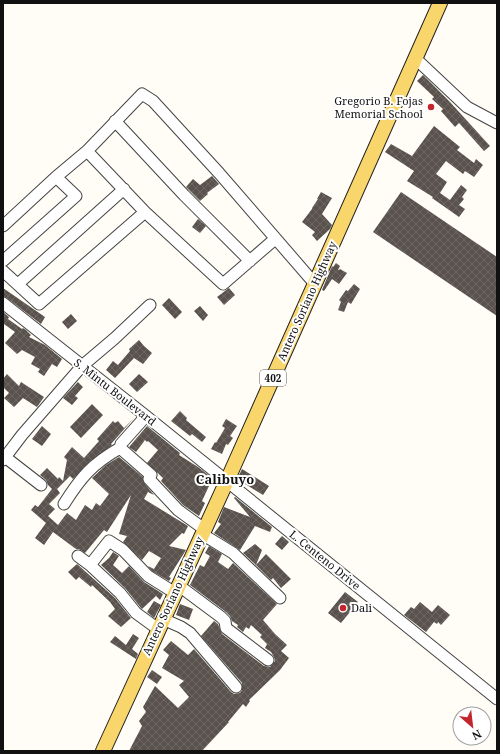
<svg xmlns="http://www.w3.org/2000/svg" width="500" height="754" font-family="'Noto Serif',serif">
  <style>
    .building { fill: url(#building-cross-hatch) }
    .lines { fill: none; stroke-linecap: round; stroke-linejoin: round }
    .minor-casing { stroke: #444; stroke-width: 13 }
    .major-casing { stroke: #222; stroke-width: 16 }
    .minor { stroke: #fff; stroke-width: 11 }
    .major { stroke: #f9d66b; stroke-width: 14 }
    .poi-dot { fill: #c4262e; stroke: #fff; stroke-width: 1.5 }
    .labels { text-anchor: middle; stroke-width: 4; stroke-linejoin: round; paint-order: stroke }
    .shield { fill: #fff; stroke: #585858; stroke-width: 1 }
    .shield-label { font-size: 10px; font-weight: bold; fill: #111 }
    .poi-label { font-size: 11px; fill: #111; stroke: #fff; text-anchor: end }
    .street-label { font-size: 11px; fill: #111; stroke: #fff }
    .quarter-label { font-size: 13px; font-weight: bold; fill: #111; stroke: #fff }
  </style>
  <defs>
    <pattern id="building-cross-hatch" width="8" height="8" patternUnits="userSpaceOnUse"><rect width="8" height="8" fill="#5a524d"/><path d="M0 0l8 8M0 8l8-8" fill="none" stroke="#6d6662"/></pattern>
  </defs>
  <rect width="100%" height="100%" fill="#fffdf5"/>
  <path class="building" d="M423,75L449,101L490,146L484,151L459,123L455,127L441,111L443,109L432,99L434,97L417,81Z
    M434,126L460,147L457,150L474,163L476,159L483,165L474,177L465,171L463,174L446,161L436,174L447,182L440,193L450,200L461,185L467,190L462,197L464,199L459,205L465,209L459,217L432,198L433,197L407,181L414,171L385,152L391,144L412,156Z
    M212,176L219,184L207,193L208,194L200,201L186,187L193,179L200,185Z
    M321,192L332,198L322,214L332,225L330,229L317,241L312,235L315,232L302,222L312,209V208L318,199H317Z
    M401,192L497,257V316L373,232Z
    M198,219L206,226L200,233L192,227Z
    M336,263L340,266L338,270H339L340,269L347,273L339,284L332,279L324,291L322,290L332,266L333,267Z
    M354,284L360,289L351,304L348,302L344,312L338,310L341,302L339,300L346,290L348,291Z
    M3,288L45,317L41,324L7,298L3,296Z
    M229,288L235,295L224,305L217,297Z
    M169,298L182,312L175,319L162,305Z
    M200,306L208,315L203,321L194,311Z
    M3,312L9,317L8,319L22,329L23,328L26,330L31,335L29,337L45,345L62,359L57,367L52,364L44,376L38,372L40,369L31,364L35,357L22,350L17,354L5,343L15,332L4,324L3,325Z
    M71,314L77,321L68,329L62,322Z
    M139,340L144,346L152,353L143,364L134,358L115,378L106,370L113,361L118,365L130,351L129,349Z
    M7,374L19,386L21,382L44,397L37,407L23,398L14,407L4,398L9,393L3,387V379Z
    M139,374L148,382L137,392L129,384Z
    M78,382L83,387L75,396L78,398L72,405L63,398Z
    M92,404L103,415L81,438L70,427Z
    M180,411L187,418L186,420L206,437L202,442L192,434L190,436L171,421Z
    M134,418L111,444L112,445L90,461L73,479L70,476L57,489L60,493L49,504L55,509L48,516L58,525L67,513L76,520L85,505L92,510L96,503L100,506L109,494L92,478L106,465L119,457L143,477L144,483L154,495L148,492L144,499L188,526L184,534L182,533L169,546L186,550L169,577L171,578L169,581L152,571L148,566L154,569L161,558L149,551L142,560L123,542L127,536L119,534L131,495L107,532L104,530L85,553L79,549H76L53,532L44,545L35,538L46,523L31,510L35,505L38,507L52,489L48,485L46,480L40,475L47,468L58,479L59,477L63,481L67,460L64,457L72,447L84,458L99,441L97,439L113,421L115,423L118,421L124,428Z
    M226,419L237,426L230,436L233,438L228,445L226,444L222,454L211,449L215,442L216,443L225,428L222,426Z
    M42,426L51,434L42,446L32,439Z
    M147,426L180,453L179,455L198,467L212,478L206,484L209,486L202,501L205,503L199,516L183,505L161,481L163,478L147,463L158,450L148,441L147,442L145,440L136,452L129,447Z
    M242,469L269,486L263,495L237,479Z
    M235,497L272,527L270,532L255,526L240,550L214,533L221,524L218,522L224,507L250,517L234,498Z
    M282,536L289,542L282,550L275,544Z
    M255,544L262,550L256,565L243,553Z
    M209,546L222,554L218,562L228,569L233,563L277,604L263,620L275,634L287,645L281,651L289,658L280,670L249,700L250,701L246,707L243,704L228,722H229L202,751H129L142,726L139,721L146,712L143,707L155,686L178,708L189,697L179,685L184,681L162,668L169,655L163,650L171,641L188,655L194,649L231,692L234,694L240,693L242,690V683L201,636L214,621L218,624L222,634L264,666L270,667L275,661L274,657L271,652L265,648L267,644L260,637L262,635L251,625L249,629L246,627L243,632L237,627L238,625L232,621L230,616L226,612L190,585L200,565L204,567L210,556L205,553Z
    M113,552L119,556L113,565L122,573L129,566L144,582L163,594L160,600L156,596L142,609L141,608L125,588L101,565L109,558Z
    M266,554L291,579L281,588L273,578L271,580L256,565Z
    M77,564L115,598L131,618L121,627L108,616L115,609L110,602L92,585L91,587L79,577L76,580L68,572Z
    M345,592L358,602L341,623L328,613Z
    M154,601L161,605L154,618L147,612Z
    M420,602L432,612L438,605L450,615L441,625L438,622L437,624L434,622L426,632L404,615L411,607L414,609Z
    M180,604L193,609L189,620L176,615Z
    M133,634L139,638L132,649L138,654L136,659L110,642L115,636L126,645Z
    M152,670L162,677L157,684L147,677Z"/>
  <g class="lines">
    <defs>
      <path id="minor" d="M415,58L467,107L497,123
        M115,121L184,195L250,261
        M87,151L145,212
        M3,226L56,177L87,151L142,94L153,101L219,173L315,284
        M3,261L76,196L56,177
        M3,271L39,304L145,212L223,284L275,239
        M18,284L124,189
        M3,303L146,416L497,699
        M120,448L121,444L146,416
        M5,457L41,485
        M3,460L22,435L82,366L115,338L150,305
        M64,504C81,477 92,464 120,448L151,475L149,479L178,510L204,529
        M202,534L233,553L280,598
        M78,556L90,565
        M178,585L221,617L225,621L226,628L268,660
        M163,619L181,627L190,633L236,687
        M158,629L136,613L120,593L90,565L109,541L123,550L148,576L175,593"/>
      <path id="major" d="M103,751L231,472L440,3"/>
    </defs>
    <use href="#minor" class="minor-casing"/>
    <use href="#major" class="major-casing"/>
    <use href="#minor" class="minor"/>
    <use href="#major" class="major"/>
  </g>
  <g class="poi-dot">
    <circle cx="431" cy="107" r="4"/>
    <circle cx="343" cy="608" r="4"/>
  </g>
  <g class="labels">
    <rect class="shield" x="260" y="370" width="26" height="16" rx="3"/>
    <g class="shield-label">
      <text x="273" y="382">402</text>
    </g>
    <g class="poi-label">
      <text x="423" y="105">Gregorio B. Fojas<tspan x="423" dy="13">Memorial School</tspan></text>
      <text x="351" y="612" text-anchor="start">Dali</text>
    </g>
    <g class="street-label">
      <text transform="translate(307 301) rotate(-66)" y="4">Antero Soriano Highway</text>
      <text transform="translate(115 392) rotate(38)" y="4">S. Mintu Boulevard</text>
      <text transform="translate(325 560) rotate(39)" y="4">L. Centeno Drive</text>
      <text transform="translate(173 596) rotate(-65)" y="4">Antero Soriano Highway</text>
    </g>
    <g class="quarter-label">
      <text x="225" y="484">Calibuyo</text>
    </g>
  </g>
  <rect width="500" height="754" fill="none" stroke="#111111" stroke-width="8"/>
  <g transform="translate(472 726) rotate(152)"><circle r="19" fill="#ffffff" stroke="#a0a0a0"/>
  <path d="M0-3L7 15L0 10L-7 15Z" fill="#c4262e"/>
  <text y="-6" font-size="11" font-weight="bold" text-anchor="middle" fill="#111111">N</text>
  </g>
</svg>
